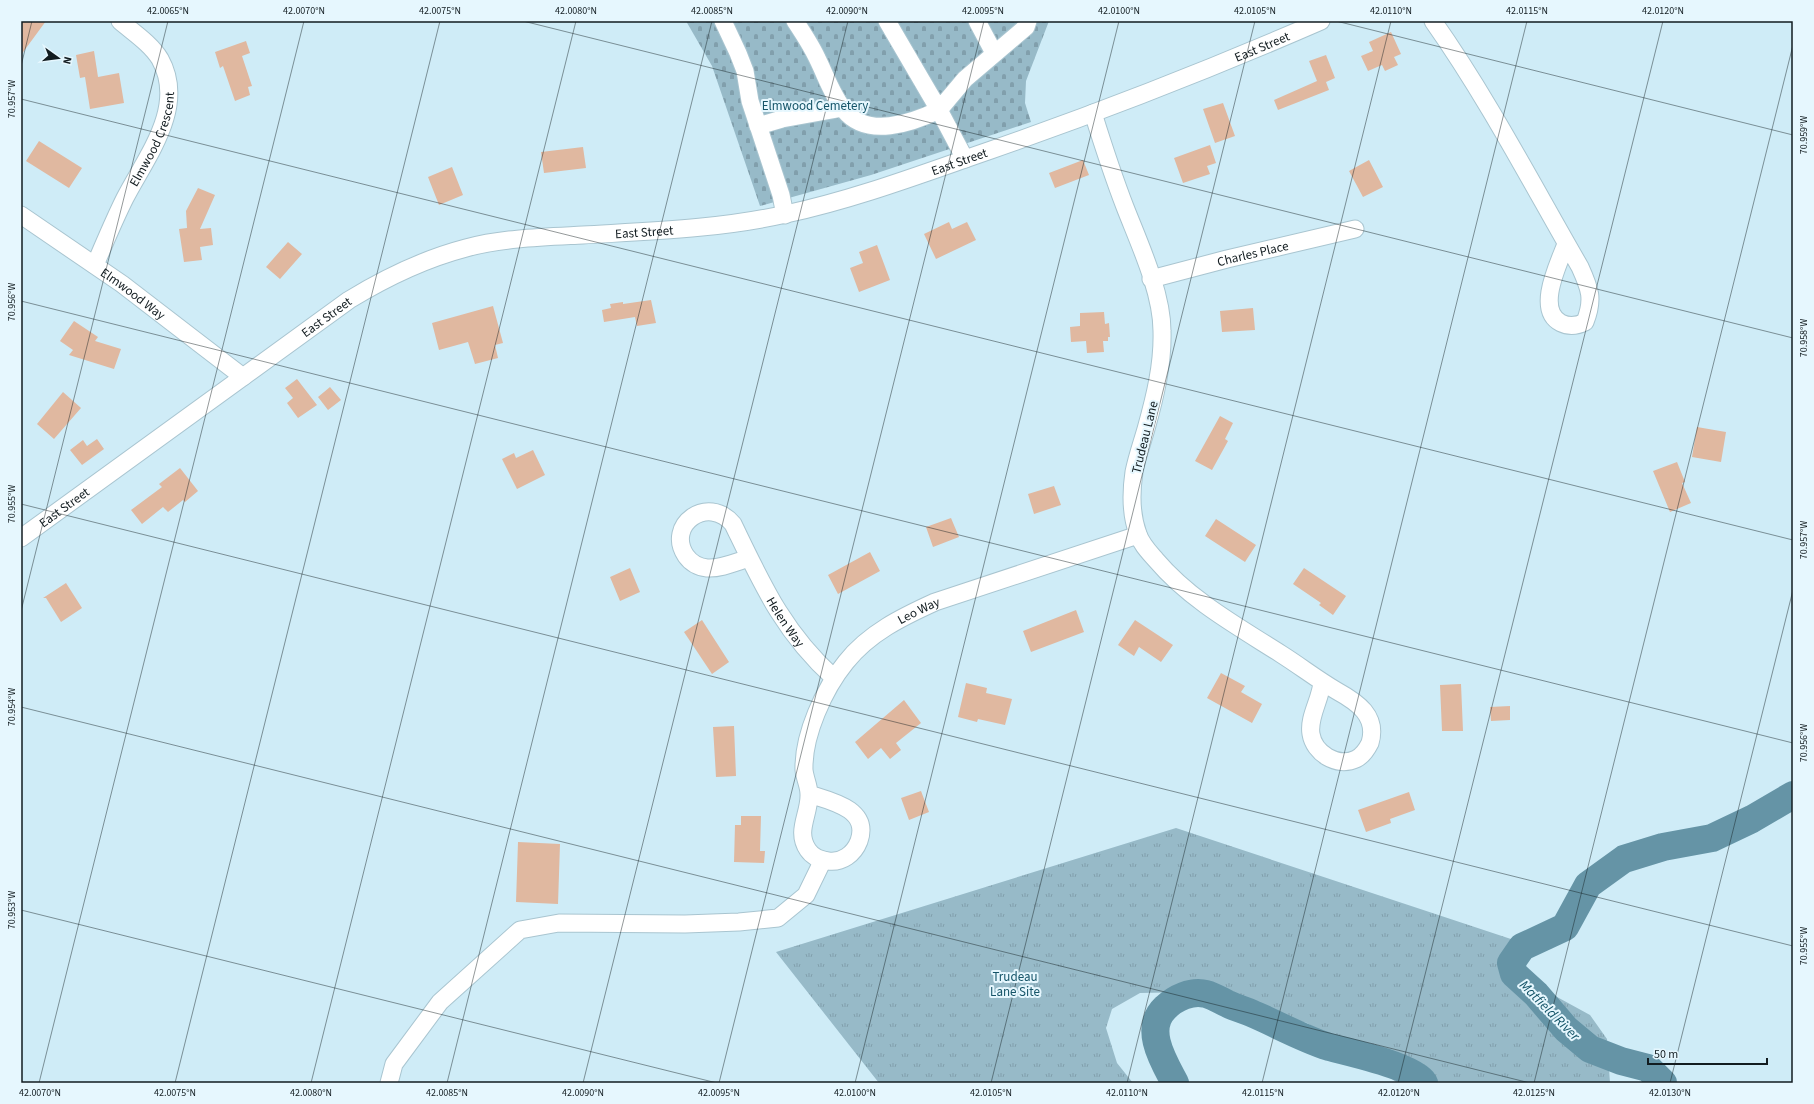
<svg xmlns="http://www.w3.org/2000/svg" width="1814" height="1104" font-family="'Source Sans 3',sans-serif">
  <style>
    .grass { fill: url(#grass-tufts) }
    .cemetery { fill: url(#cemetery-stones) }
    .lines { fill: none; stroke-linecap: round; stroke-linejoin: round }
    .river { stroke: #6594a6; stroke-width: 28 }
    .building { fill: #e0b8a0 }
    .minor-casing { stroke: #a9c5d0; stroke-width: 19 }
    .minor { stroke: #fff; stroke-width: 17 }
    .ticks { fill: none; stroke: #121c20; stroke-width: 1; stroke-opacity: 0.45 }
    .labels { text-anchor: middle; stroke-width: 4; stroke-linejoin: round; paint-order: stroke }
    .street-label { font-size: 13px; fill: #121c20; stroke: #e6f7fe }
    .park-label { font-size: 13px; fill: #155468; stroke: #e6f7fe }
    .water-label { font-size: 14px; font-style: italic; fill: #125266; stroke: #e6f7fe }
    .neatline { fill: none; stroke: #121c20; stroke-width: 1.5 }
    .ticks-label { font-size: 10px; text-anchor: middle; fill: #121c20 }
  </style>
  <defs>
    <pattern id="grass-tufts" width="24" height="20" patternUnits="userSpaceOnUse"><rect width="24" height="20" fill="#97bac8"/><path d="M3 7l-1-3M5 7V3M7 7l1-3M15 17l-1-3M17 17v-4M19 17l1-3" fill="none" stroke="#819fac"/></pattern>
    <pattern id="cemetery-stones" width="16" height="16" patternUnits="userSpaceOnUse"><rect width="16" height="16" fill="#97bac8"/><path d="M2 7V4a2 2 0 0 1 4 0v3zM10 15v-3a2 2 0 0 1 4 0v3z" fill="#819fac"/></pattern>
  </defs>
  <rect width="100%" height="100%" fill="#cfecf7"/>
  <path class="grass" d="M1176,828L1532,946L1522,963L1526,980L1590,1015L1607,1039L1610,1083H1397L1387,1075L1307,1023L1191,992L1140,993L1112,1009L1106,1028L1117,1063L1133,1083H879L776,952Z"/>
  <path class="cemetery" d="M686,21H1049L1026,81L1025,103L1031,122L871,175L760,206L712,66Z"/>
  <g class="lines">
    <path class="river" d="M1175,1083C1164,1062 1143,1029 1165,1008C1175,998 1192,990 1206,994C1214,996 1221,1001 1228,1004C1236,1008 1244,1010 1251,1013C1277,1024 1301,1038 1329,1047C1349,1052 1415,1067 1424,1083
      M1663,1083L1648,1068L1621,1061L1590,1049L1566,1029L1536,994L1514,974L1511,963L1522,947L1565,927L1588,885L1624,859L1663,847L1712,838L1752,819L1793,795"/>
  </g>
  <path class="building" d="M21,21H46L21,55Z
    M1391,32L1401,54L1394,57L1398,65L1385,71L1382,65L1368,71L1361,56L1373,51L1369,42Z
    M246,41L250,53L242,56L252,86L248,87L250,95L235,101L223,66L220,68L215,52Z
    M94,51L98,77L119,73L124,103L90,109L85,77L80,78L76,55Z
    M1326,55L1335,78L1326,82L1329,90L1278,110L1274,100L1317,81L1309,61Z
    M1223,103L1235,136L1215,143L1203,109Z
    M39,141L82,168L69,188L26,161Z
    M1210,145L1216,163L1207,166L1210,174L1183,183L1174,158Z
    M583,147L586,168L544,173L541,152Z
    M1083,160L1089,175L1055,188L1049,173Z
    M1369,160L1383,187L1363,197L1349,171Z
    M452,167L463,195L439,205L428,177Z
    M198,188L215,195L200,229L211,228L213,245L200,247L202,260L184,262L179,229L187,228L186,211Z
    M949,222L952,229L967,222L976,240L936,259L924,234Z
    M288,242L302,254L280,279L266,267Z
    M877,245L890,280L859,292L850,268L863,263L859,252Z
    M651,300L656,323L637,326L635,317L604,322L602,310L611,308L610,304L623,302V304Z
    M493,306L503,343L495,345L498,358L475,364L468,342L439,350L432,323Z
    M1253,308L1255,330L1222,332L1220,311Z
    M1104,312L1105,324L1109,323L1110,337H1108V341H1103L1104,352L1087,353L1086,341L1071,342L1070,327L1080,326V313Z
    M74,321L98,337L95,341L121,349L114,369L69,355L73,350L60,341Z
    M297,379L317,405L298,418L287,403L293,398L285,388Z
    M330,387L341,400L328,410L318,397Z
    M63,392L81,408L54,439L37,424Z
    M1220,416L1233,423L1225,439L1228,441L1212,470L1195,461Z
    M1697,427L1726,432L1721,462L1692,457Z
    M97,439L104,449L82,465L70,450L83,440L87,446Z
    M533,450L545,475L517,489L502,459L514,453L516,458Z
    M1677,462L1685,482L1682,483L1691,503L1670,512L1653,471Z
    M180,468L198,491L185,502L183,500L168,512L163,507L142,524L131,510L162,487L159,484Z
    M1054,486L1061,505L1034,514L1028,494Z
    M951,518L959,537L933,547L926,527Z
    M1216,519L1256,545L1245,562L1205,536Z
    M870,552L880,571L838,594L828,575Z
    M630,568L640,592L620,601L610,577Z
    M1304,568L1346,596L1333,615L1319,605L1321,603L1293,584Z
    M66,583L82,608L61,622L46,598H43Z
    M1076,610L1084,632L1031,652L1023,631Z
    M702,620L729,662L712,674L684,632Z
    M1135,620L1173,645L1161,662L1139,647L1134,656L1118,645Z
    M1221,673L1245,686L1241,692L1262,704L1252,723L1207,698Z
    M966,683L987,688L986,693L1012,699L1005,725L978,719L977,722L958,717Z
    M1461,684L1463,731H1442L1440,685Z
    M904,700L921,723L896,743L901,750L890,759L881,748L868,759L855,742Z
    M1510,706V720L1491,721L1490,707Z
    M734,726L736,776L716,777L713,727Z
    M921,791L929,812L909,820L901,798Z
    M1409,792L1415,810L1390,819L1391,823L1366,832L1358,810Z
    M741,816H761L760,851H765L764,863L734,862L735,825H741Z
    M518,842L560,844L558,904L516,902Z"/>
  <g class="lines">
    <defs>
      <g id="minor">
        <path d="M723,21L738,53L745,71L750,101L781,195L785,215"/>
        <path d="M795,21C803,33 811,45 817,58C826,76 832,95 844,110C867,139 912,123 939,110L965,159"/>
        <path d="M887,21L939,110L965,79L1026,27L1028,21"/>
        <path d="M977,21L994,53"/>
        <path d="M1433,21C1488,99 1532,184 1580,267C1590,289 1594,299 1585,322C1577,326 1569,327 1561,323C1535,310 1559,263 1566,244"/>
        <path d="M1093,113C1103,145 1113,176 1125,207C1139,243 1162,292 1162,331C1163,364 1155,397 1146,429C1142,443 1137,457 1134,472C1131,492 1131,515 1138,534C1141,544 1149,552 1156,560C1190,600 1237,626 1281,654C1300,666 1318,680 1337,691C1357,702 1378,716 1370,743C1367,749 1362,756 1356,759C1337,768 1314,753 1311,734C1308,717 1321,699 1322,682"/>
        <path d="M758,126L782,119L843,108"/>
        <path id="s1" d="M21,215L122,284L243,377"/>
        <path id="s2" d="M95,265C105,242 114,220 125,198C146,157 187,107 160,59C151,44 134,33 120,21"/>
        <path id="s3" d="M1151,279L1227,259L1355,229"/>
        <path id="s4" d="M21,538L349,300C385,278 424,259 466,248C503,238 544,237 583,235C650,231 720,229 786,214C856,199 924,173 991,150C1103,111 1213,68 1321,21"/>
        <path id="s5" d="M749,558C736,562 720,569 707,568C698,567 691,563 686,556C665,525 708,494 733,524C762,584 783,632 834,678"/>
        <path id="s6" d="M809,794C831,801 870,809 859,841C854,854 842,863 828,861C820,860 812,856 808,850C795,831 810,814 809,794C809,786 805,779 804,770C803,735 824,689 846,662C869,633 902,617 935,602L1138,535"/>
        <path d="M389,1083L394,1064L440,1002L520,930L559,923L685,924L739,922L778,918L806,895L823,860"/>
      </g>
    </defs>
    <use href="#minor" class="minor-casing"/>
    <use href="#minor" class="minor"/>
  </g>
  <path class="ticks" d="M523,21L1793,338M1336,21L1793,135M21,66L32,21M21,99L1793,540M21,301L1793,743M21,504L1793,946M21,611L168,21M21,707L1530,1083M21,910L717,1083M39,1083L304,21M175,1083L440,21M311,1083L576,21M447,1083L712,21M583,1083L848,21M719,1083L984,21M855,1083L1119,21M991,1083L1255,21M1127,1083L1391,21M1262,1083L1527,21M1398,1083L1663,21M1534,1083L1793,45M1670,1083L1793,590"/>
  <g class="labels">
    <g class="street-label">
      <text dy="5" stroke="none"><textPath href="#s4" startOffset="1361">East Street</textPath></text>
      <text dy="5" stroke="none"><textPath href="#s2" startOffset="139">Elmwood Crescent</textPath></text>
      <text dy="5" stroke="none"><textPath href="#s4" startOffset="1037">East Street</textPath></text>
      <text dy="5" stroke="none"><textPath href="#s4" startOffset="713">East Street</textPath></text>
      <text dy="5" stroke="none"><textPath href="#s3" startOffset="105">Charles Place</textPath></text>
      <text dy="5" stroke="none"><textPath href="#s1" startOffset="137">Elmwood Way</textPath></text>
      <text dy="5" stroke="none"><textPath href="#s4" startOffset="377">East Street</textPath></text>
      <text transform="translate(1144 437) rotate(-76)" y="5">Trudeau Lane</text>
      <text dy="5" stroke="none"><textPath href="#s4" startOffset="53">East Street</textPath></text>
      <text dy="5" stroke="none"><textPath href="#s6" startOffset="432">Leo Way</textPath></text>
      <text dy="5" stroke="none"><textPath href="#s5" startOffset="269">Helen Way</textPath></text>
    </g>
    <g class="park-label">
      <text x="815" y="110">Elmwood Cemetery</text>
      <text x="1015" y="981">Trudeau<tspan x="1015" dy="15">Lane Site</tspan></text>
    </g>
    <g class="water-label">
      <text transform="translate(1550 1010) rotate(45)" y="5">Matfield River</text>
    </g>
  </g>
  <rect width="1814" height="1104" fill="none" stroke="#e6f7fe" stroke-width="44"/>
  <g transform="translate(58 58) rotate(104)" stroke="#e6f7fe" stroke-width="3" paint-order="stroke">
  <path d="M0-3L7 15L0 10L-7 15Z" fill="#121c20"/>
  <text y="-6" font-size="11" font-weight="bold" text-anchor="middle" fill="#121c20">N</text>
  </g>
  <path d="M1648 1058v6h119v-6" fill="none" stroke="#121c20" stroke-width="2"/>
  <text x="1654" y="1058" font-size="12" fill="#121c20" stroke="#e6f7fe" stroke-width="3" paint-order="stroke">50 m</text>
  <rect x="22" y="22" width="1770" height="1060" class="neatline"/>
  <g class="ticks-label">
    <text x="168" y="14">42.0065°N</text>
    <text x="304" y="14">42.0070°N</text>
    <text x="440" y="14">42.0075°N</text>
    <text x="576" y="14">42.0080°N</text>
    <text x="712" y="14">42.0085°N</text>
    <text x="847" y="14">42.0090°N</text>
    <text x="983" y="14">42.0095°N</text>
    <text x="1119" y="14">42.0100°N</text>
    <text x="1255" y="14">42.0105°N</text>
    <text x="1391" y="14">42.0110°N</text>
    <text x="1527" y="14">42.0115°N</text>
    <text x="1663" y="14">42.0120°N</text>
    <text transform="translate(11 99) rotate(-90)" y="4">70.957°W</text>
    <text transform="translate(1803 135) rotate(-90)" y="4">70.959°W</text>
    <text transform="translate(11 302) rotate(-90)" y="4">70.956°W</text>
    <text transform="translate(1803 338) rotate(-90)" y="4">70.958°W</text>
    <text transform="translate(11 504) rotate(-90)" y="4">70.955°W</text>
    <text transform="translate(1803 540) rotate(-90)" y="4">70.957°W</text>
    <text transform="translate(11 707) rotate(-90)" y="4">70.954°W</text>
    <text transform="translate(1803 743) rotate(-90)" y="4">70.956°W</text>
    <text transform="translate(11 910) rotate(-90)" y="4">70.953°W</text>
    <text transform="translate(1803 946) rotate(-90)" y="4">70.955°W</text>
    <text x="40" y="1096">42.0070°N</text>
    <text x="175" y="1096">42.0075°N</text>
    <text x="311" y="1096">42.0080°N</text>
    <text x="447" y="1096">42.0085°N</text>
    <text x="583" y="1096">42.0090°N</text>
    <text x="719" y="1096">42.0095°N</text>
    <text x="855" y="1096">42.0100°N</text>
    <text x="991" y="1096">42.0105°N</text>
    <text x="1127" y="1096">42.0110°N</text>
    <text x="1263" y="1096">42.0115°N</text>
    <text x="1399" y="1096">42.0120°N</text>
    <text x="1534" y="1096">42.0125°N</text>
    <text x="1670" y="1096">42.0130°N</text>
  </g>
</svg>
